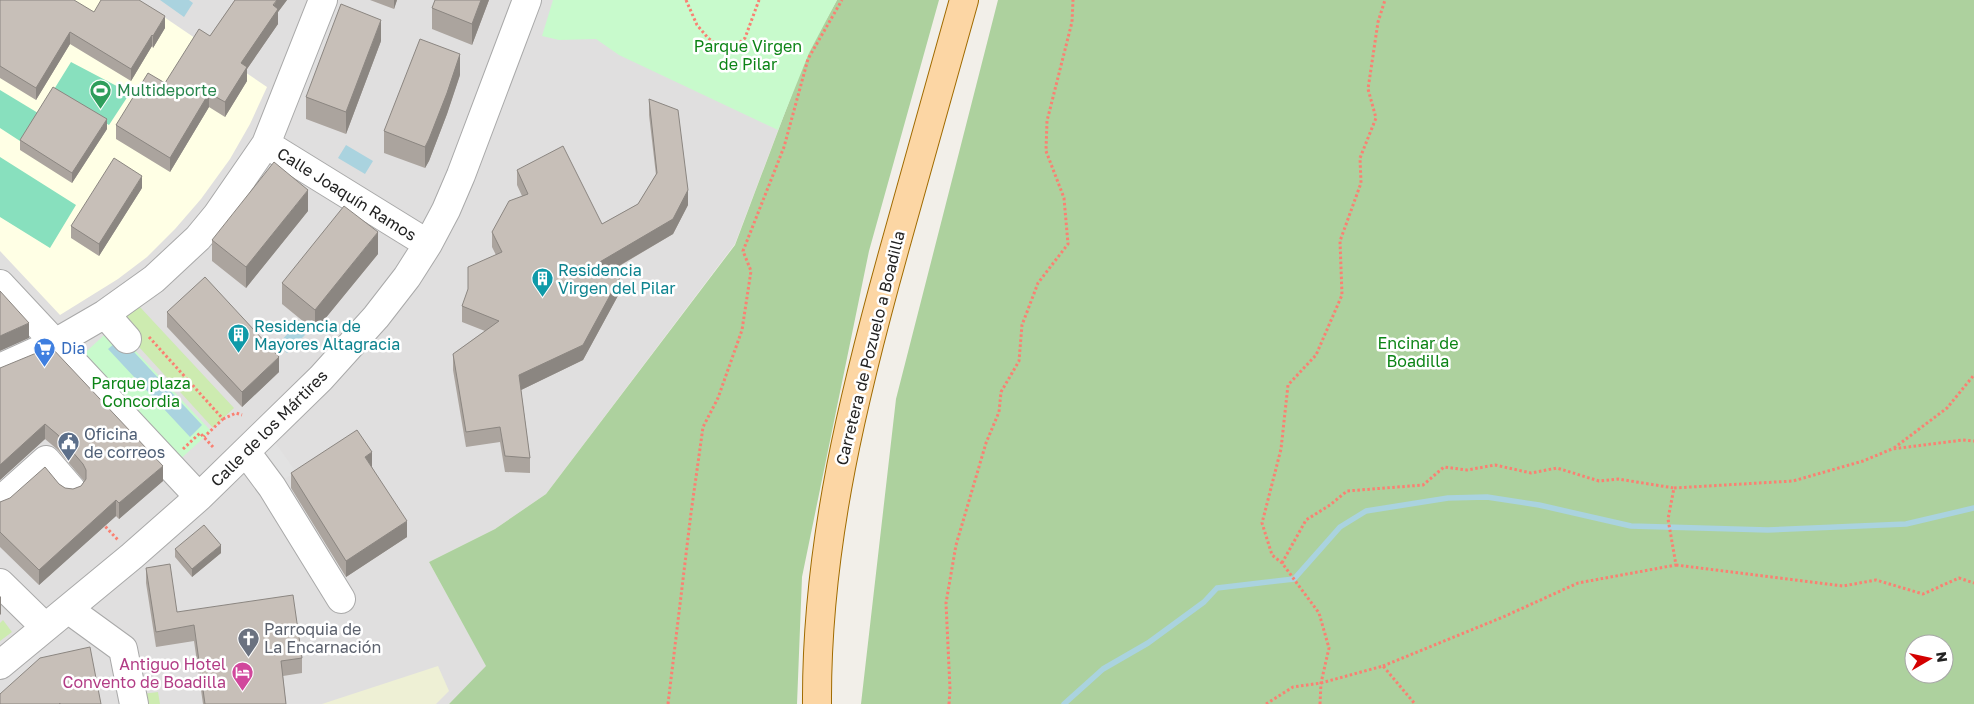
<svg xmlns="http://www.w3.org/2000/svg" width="1974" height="704" font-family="'Golos Text',sans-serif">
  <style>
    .residential { fill: #e0dfdf }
    .education { fill: #ffffe5 }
    .farmland { fill: #eef0d5 }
    .grass { fill: #cdebb0 }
    .forest { fill: #add19e; fill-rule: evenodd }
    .park { fill: #c8facc }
    .pitch { fill: #88e0be }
    .parking { fill: #e2e2e2 }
    .water { fill: #aad3df }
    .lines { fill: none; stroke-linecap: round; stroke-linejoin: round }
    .stream { stroke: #aad3df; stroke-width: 5.5 }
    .minor-casing { stroke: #a9a9a9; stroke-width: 30 }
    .major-casing { stroke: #a06b00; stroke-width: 30 }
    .path { stroke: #fa8072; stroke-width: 3; stroke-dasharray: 2.5 2.5; stroke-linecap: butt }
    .minor { stroke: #fff; stroke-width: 28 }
    .major { stroke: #fcd6a4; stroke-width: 28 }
    .wall { fill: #aba49e }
    .shaded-wall { fill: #8b8681 }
    .building { fill: #c7bfb8; stroke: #8b8681 }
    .labels { text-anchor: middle; stroke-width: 5; stroke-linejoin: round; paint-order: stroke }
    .park-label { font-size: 16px; fill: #0c8416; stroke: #fff }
    .leisure-label { font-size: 16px; fill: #27864d; stroke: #fff; text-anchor: start }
    .street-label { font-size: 16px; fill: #222; stroke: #fff }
    .culture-label { font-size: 16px; fill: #0d838f; stroke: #fff; text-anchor: start }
    .shop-label { font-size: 16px; fill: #366cbe; stroke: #fff; text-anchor: start }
    .service-label { font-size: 16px; fill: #4e5e75; stroke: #fff; text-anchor: start }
    .worship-label { font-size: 16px; fill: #5b616d; stroke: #fff; text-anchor: start }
    .hotel-label { font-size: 16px; fill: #b23c85; stroke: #fff; text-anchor: end }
  </style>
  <rect width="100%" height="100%" fill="#f2efe9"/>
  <path class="residential" d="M0,0H837L807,54L735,244L546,494L495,529L429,562L487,667L449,704H0Z"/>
  <path class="education" d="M0,0H139L267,87L250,124L230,159L201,199L175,229L147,257L118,279L60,315L0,251Z"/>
  <path class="farmland" d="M438,666L449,691L436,704H322Z"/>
  <path class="grass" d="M139,306L234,408L213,428L118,324Z
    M3,620L12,632L0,641V623Z
    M158,692L160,704H144L142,694Z"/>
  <path class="forest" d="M837,0H939L869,251L802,577L797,704H449L486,666L429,562L495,529L546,494L735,245L807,54Z
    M998,0H1974V704H861L896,399ZM1914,644H1944V674H1914Z"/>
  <path class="park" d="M553,0H837L809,53L778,130L619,55L596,39L559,40L542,36Z
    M113,327L211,431L175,464L77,360Z"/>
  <path class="pitch" d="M71,62L130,93L109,125L53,91Z
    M0,90L38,113L20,141L0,128Z
    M0,157L76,205L50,248L0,217Z"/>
  <path class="parking" d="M267,431L296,472L266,490L241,457Z"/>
  <path class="water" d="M160,0H189L193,3L184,17Z
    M346,145L373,161L365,174L338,158Z
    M295,326L305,335L287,353L278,344Z
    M121,338L202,425L190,437L108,349Z"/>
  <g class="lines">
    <path class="stream" d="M1064,704L1103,669L1148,643L1204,602L1217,588L1294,579L1340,527L1366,511L1448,498L1487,497L1539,505L1631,526L1768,530L1906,524L1974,508"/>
    <defs>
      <path id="minor" d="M266,144L428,244
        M0,284L199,497
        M105,314L127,339
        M0,368L55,343L105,314L154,279L198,238L217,215L266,144L323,0
        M246,452L272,487L341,599
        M0,501L46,460L71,489
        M0,583L45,627
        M68,609L123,649L134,704
        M0,665L132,556L199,497L321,378L376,317L407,277L428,244L446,210L461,175L527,0"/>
      <path id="major" d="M817,704C816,544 855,389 898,236C920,158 942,79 964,0"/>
    </defs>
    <use href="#minor" class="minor-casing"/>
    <use href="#major" class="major-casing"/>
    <path class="path" d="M686,0L697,25L708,38L719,46L737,45L745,38L759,0
      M149,337L223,419L204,437
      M223,419L236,413L242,415
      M1894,448L1947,408L1974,375
      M183,449L200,433L213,447
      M102,523L118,540
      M1282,563L1306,520L1330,505L1347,491L1423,485L1444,467L1467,470L1495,465L1531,473L1557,468L1599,481L1618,479L1674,488
      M1676,565L1843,586L1876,580L1923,594L1959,578L1974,583
      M1383,666L1503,617L1578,583L1676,565L1668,519L1674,488L1793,481L1863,461L1892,449L1963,440L1974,441
      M668,704L691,513L703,427L718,398L742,330L751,271L743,251L784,147L808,59L842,0
      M949,704L950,689L946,603L956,545L986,443L999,412L1001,392L1019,361L1022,325L1038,283L1068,244L1064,198L1046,151L1047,121L1072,22L1073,0
      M1266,704L1293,687L1321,683L1383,666L1415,704
      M1320,704L1321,683L1329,648L1319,613L1282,563L1272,555L1262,523L1281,449L1288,385L1316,355L1342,295L1340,241L1361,183L1360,158L1376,118L1368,89L1378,22L1385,0"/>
    <use href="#minor" class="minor"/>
    <use href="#major" class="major"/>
  </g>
  <path class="wall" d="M0,0L94,12L165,28L153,48L152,46L131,81L70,44L36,100L0,78Z
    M235,0H287L278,12V24L247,69V81L225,117L209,107L170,172L116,139V125L165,83L210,36Z
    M370,0H397L394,9Z
    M489,0L472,45L432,29V8Z
    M381,41L346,134L306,119V97Z
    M460,75L447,114L429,161L425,168L384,153V131Z
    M649,99L688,205L673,234L611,271L620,292L583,360L521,390L530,458V473L505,472L500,442L466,447L453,370V354L485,331L462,322V306L496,255L492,247V232L522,196L517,185V170L602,224L638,204L656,175L649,115Z
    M107,129L72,183L20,150V140Z
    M142,188L99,256L71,238V226Z
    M308,211L246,288L212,261V240Z
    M378,254L315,331L282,304V283Z
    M167,312L279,372L242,407L167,327Z
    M0,368L163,481L119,519L116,516L39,585L0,547V502L59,484L65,488L73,489L81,486L84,481L58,450L45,439L0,480Z
    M372,467L407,537L346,577L291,488V473Z
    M175,549L221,553L192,577L175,557Z
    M146,568L177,612L302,658V673L283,676L286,704H203L194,641L156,647L146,583Z"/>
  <path class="shaded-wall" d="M277,0H287L278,12V24L247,69V81L225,117V102L241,63Z
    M394,0H397L394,9Z
    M481,0H489L472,45V24Z
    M165,16V28L153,48V36Z
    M381,20V41L346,134V112Z
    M70,32V44L36,100V88Z
    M152,35V46L131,81V69Z
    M460,54V75L447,114L429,161L425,168V147Z
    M209,93V107L170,172V158Z
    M107,119V129L72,183V173Z
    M142,176V188L99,256V244Z
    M308,190V211L246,288V267Z
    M688,190V205L673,234L598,278V263Z
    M378,232V254L315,331V310Z
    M620,277V292L583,360L519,391V375Z
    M29,323V338L0,351V336Z
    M279,357V372L242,407V392Z
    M45,424V439L0,480V465Z
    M372,452V468L365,457Z
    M163,466V481L119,519V503Z
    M116,500V516L39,585V570Z
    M407,521V537L346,577V561Z
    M221,545V553L192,577V569Z
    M1,596V614L0,615V597Z"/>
  <path class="building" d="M0,0H74L94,12L101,0H139L165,16L153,36L152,35L131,69L70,32L36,88L0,66Z
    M235,0H277L273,5L278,9L241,63L247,67L225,102L209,93L170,158L116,125L148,73L165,83L199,29L210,36Z
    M435,0H481L472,24L432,8Z
    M341,4L381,20L346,112L306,97Z
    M420,39L460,54L447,93L429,139L425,147L384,131Z
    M53,87L107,119L72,173L20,140Z
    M649,99L678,110L688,190L673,219L598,263L620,277L583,345L519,375L530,458L505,456L500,427L466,432L453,354L499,321L462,306L468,289V267L502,252L492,232L509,201L528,194L517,170L563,146L602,224L638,204L657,173Z
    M114,158L142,176L99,244L71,226Z
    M274,162L308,190L246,267L212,240Z
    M344,206L378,232L315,310L282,283Z
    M205,277L279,357L242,392L167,312Z
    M0,291L29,323L0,336Z
    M51,347L163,466L119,503L116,500L39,570L0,532V502L10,498L45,467L59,484L65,488L73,489L81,486L86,479V470L83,464L58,435L45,424L0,465V368Z
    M357,430L372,452L365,457L407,521L346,561L291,473Z
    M204,525L221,545L192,569L175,549Z
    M170,564L177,612L293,595L302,658L281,661L286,704H205L194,625L156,632L146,568Z
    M90,647L101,704H60V703L59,704H0V694L40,658Z"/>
  <defs>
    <symbol id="stadium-pin" viewBox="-11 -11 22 30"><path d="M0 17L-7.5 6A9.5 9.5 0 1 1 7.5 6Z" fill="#2e9e5b" stroke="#fff"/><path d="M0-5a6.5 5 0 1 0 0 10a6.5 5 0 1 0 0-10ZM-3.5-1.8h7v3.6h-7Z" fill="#fff"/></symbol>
    <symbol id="building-pin" viewBox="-11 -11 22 30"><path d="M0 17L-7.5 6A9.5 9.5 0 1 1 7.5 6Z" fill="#0f9aa8" stroke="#fff"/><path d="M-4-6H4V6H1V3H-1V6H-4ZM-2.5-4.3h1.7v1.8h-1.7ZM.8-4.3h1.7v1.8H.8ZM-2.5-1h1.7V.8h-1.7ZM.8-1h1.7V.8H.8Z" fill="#fff"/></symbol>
    <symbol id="supermarket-pin" viewBox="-11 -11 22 30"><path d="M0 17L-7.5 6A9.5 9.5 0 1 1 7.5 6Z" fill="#3f7fe0" stroke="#fff"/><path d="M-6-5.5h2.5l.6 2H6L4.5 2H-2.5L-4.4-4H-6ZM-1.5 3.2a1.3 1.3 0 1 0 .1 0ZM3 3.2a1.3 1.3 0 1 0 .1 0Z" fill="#fff"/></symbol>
    <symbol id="civic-pin" viewBox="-11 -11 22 30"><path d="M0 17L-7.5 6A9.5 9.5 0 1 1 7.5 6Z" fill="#5c6f8a" stroke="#fff"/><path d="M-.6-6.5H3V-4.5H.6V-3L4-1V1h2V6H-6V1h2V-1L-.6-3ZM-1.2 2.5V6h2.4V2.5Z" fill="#fff"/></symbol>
    <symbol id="church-pin" viewBox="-11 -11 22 30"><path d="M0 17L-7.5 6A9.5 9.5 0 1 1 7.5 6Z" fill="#6b7280" stroke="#fff"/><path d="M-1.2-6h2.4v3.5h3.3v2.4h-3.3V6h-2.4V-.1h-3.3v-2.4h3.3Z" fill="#fff"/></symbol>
    <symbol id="hotel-pin" viewBox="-11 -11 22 30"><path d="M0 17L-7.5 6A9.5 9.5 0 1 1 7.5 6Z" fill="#d1479c" stroke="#fff"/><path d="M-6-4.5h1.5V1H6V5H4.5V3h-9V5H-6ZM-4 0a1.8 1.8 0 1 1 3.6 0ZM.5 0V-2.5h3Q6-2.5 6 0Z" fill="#fff"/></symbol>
  </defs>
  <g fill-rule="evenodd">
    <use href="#stadium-pin" x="88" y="78" width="25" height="34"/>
    <use href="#building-pin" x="530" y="266" width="25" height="34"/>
    <use href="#building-pin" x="226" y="322" width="25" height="34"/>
    <use href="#supermarket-pin" x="32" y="336" width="25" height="34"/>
    <use href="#civic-pin" x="56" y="430" width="25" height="34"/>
    <use href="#church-pin" x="236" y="626" width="25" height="34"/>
    <use href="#hotel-pin" x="230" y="660" width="25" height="34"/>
  </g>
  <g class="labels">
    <g class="park-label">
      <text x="748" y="52">Parque Virgen<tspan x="748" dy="18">de Pilar</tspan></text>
      <text x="1418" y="349">Encinar de<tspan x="1418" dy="18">Boadilla</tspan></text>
      <text x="141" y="389">Parque plaza<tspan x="141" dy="18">Concordia</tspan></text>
    </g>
    <g class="leisure-label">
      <text x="117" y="96">Multideporte</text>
    </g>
    <g class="street-label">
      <text transform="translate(347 194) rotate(32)" y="6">Calle Joaquín Ramos</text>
      <text transform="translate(870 348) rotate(-76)" y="6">Carretera de Pozuelo a Boadilla</text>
      <text transform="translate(269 428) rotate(-45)" y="6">Calle de los Mártires</text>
    </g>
    <g class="culture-label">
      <text x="558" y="276">Residencia<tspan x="558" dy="18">Virgen del Pilar</tspan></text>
      <text x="254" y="332">Residencia de<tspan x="254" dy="18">Mayores Altagracia</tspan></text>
    </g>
    <g class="shop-label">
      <text x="61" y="354">Dia</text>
    </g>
    <g class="service-label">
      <text x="84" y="440">Oficina<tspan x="84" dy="18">de correos</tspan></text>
    </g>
    <g class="worship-label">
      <text x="264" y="635">Parroquia de<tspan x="264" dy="18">La Encarnación</tspan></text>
    </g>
    <g class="hotel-label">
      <text x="226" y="670">Antiguo Hotel<tspan x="226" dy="18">Convento de Boadilla</tspan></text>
    </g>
  </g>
  <g transform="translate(1929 659) rotate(81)"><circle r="24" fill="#ffffff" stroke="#a7a7a7"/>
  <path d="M0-4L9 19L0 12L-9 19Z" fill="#d40000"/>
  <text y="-8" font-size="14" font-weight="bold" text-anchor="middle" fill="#222222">N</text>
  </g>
</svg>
